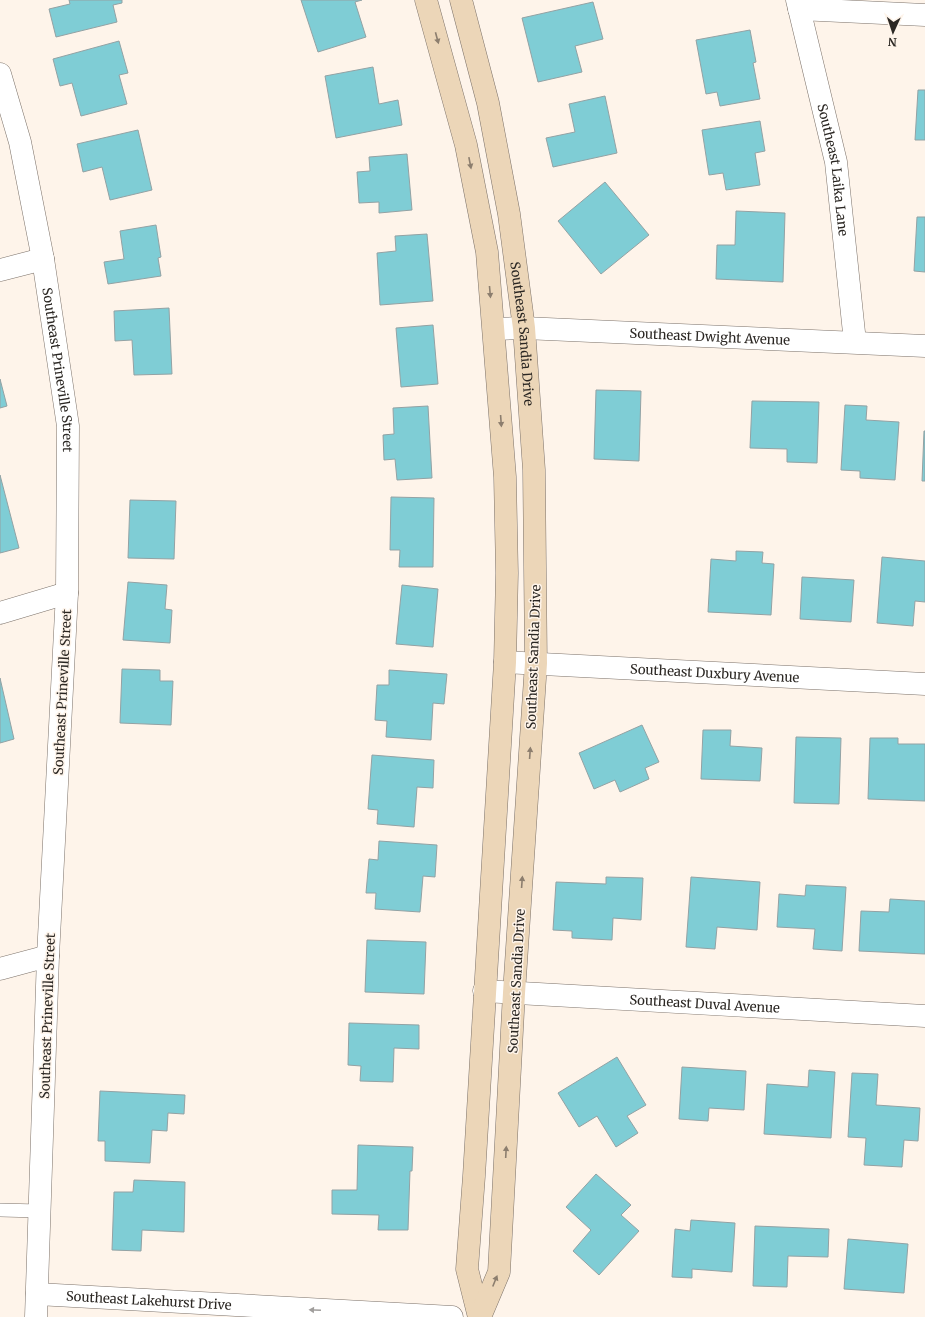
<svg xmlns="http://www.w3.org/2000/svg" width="925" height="1317" font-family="Merriweather,serif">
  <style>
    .building { fill: #7fcdd5; stroke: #93a2a4 }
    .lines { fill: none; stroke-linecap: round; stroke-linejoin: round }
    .lane-casing { stroke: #7c726a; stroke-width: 14 }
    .street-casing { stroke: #7c726a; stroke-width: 23 }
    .secondary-casing { stroke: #7c726a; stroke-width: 23 }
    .lane { stroke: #fff; stroke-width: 13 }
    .street { stroke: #fff; stroke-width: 22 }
    .secondary { stroke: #ecd6b8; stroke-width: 22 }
    .oneway { fill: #8c7e6e }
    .oneway2 { fill: #a09e9c }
    .labels { text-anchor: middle; stroke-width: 3; stroke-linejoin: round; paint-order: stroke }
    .street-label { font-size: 13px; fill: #2b2723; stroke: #fef4ea }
  </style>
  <rect width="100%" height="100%" fill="#fef4ea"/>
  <path class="building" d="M69,0H122V3L113,5L117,22L56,37L49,9L70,4Z
    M301,0H362L355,2L366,37L318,52Z
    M593,2L603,39L575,46L582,72L538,82L522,18Z
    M750,30L756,62L753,63L760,99L720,106L717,92L706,94L696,40Z
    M119,41L128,73L119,75L127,104L81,116L72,83L60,86L53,59Z
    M373,67L379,104L398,100L402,125L336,138L325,76Z
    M918,90H925V140H915Z
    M605,96L617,153L553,167L546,138L575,132L569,104Z
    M760,121L765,151L755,153L760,185L726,190L723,173L709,175L702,130Z
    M138,130L152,190L110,200L102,167L83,172L77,144Z
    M407,154L412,210L379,213V202L359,203L357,172L370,171L369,157Z
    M605,182L649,235L601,274L558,221Z
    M736,211L785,213L783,282L716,279L717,245H735Z
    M917,217H925V272L914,271Z
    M156,225L161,257L158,258L161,276L108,284L104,262L124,259L120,231Z
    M427,234L433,301L380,305L377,253L396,251L395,236Z
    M169,308L172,374L134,375L132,340L115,341L114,311Z
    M433,325L438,384L401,387L396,328Z
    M0,379L7,406L0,408Z
    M596,390L641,391L639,461L594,459Z
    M752,401L819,402L817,463L787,462V449L750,448Z
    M845,405L867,406L866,420L899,422L895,480L860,478V471L841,470Z
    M428,406L432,478L397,480L395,459L384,460L383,435L394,434L393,408Z
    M924,431H925V481H922Z
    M0,475L19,548L0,553Z
    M391,497L434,498L433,567H399L400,550H390Z
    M130,500L176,501L174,559L128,558Z
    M736,551L763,552L762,563L774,564L771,615L708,612L711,559L736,561Z
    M882,557L925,561V602L915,601L913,626L877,623Z
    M802,577L854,580L851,622L800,619Z
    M128,582L167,585L165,609L172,610L170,643L123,640Z
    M402,585L438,589L433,647L396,644Z
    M122,669L160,670V681H173L171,725L120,723Z
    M389,670L447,674L444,704L433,703L431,740L386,737L387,721L375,720L377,685H389Z
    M0,678L14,739L0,743Z
    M642,725L659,762L645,768L649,779L620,792L615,780L594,789L579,753Z
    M703,730H731L730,746L762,748L760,781L701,779Z
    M796,737L841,738L839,804L794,803Z
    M870,738H898V744H925V801L868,799Z
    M372,755L434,760L433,788L417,787L414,827L377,824L378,810L368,809Z
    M379,841L437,845L435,877L423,876L420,912L375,909L376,893H366L369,859L378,860Z
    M606,877L643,878L641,920L613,918L612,940L572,938V931L553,930L556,882L606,884Z
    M691,877L760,882L757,930L717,927L715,949L686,947Z
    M806,885L846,887L842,951L813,949L815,929L777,927L779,894L805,896Z
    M890,899L925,901V954L859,951L861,911L889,912Z
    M367,940L426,942L424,994L365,992Z
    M349,1023L419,1025V1049L394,1048L393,1082L360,1081L361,1066L348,1065Z
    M617,1057L646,1105L627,1116L638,1133L616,1147L597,1116L579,1127L558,1093Z
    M682,1067L746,1071L744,1110L709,1108L708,1121L679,1119Z
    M809,1070L835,1072L831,1138L764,1134L767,1084L808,1087Z
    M852,1073L878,1074L876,1105L920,1108L918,1141L904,1140L902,1167L864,1165L866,1138L848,1137Z
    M100,1091L185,1095L184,1114L168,1113L167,1131L152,1130L150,1163L105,1161V1141H98Z
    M358,1145L413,1147L412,1171H410L408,1230H378L379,1215L332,1214V1190H357Z
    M596,1174L631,1205L621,1215L639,1231L599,1275L573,1251L591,1230L566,1207Z
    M134,1180L185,1182L184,1232L142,1230L141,1251L112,1250L114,1192H133Z
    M691,1220L735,1223L732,1272L692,1269V1278L672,1277L675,1229L690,1231Z
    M755,1226L829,1229L828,1257L788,1256L787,1287L753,1286Z
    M848,1239L908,1244L904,1293L844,1289Z"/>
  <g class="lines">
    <defs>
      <path id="lane" d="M0,1210L39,1211"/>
      <g id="street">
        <path id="s1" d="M797,0L836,162L855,342"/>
        <path d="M799,9L925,15"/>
        <path id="s2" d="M0,74L20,142L43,259L68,426L67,593L48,956L36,1317"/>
        <path d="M0,270L43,259"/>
        <path id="s3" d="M494,329L524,328L925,346"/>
        <path d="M0,613L67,593"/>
        <path id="s4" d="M505,662L925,684"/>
        <path d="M0,969L48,956"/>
        <path id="s5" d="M484,991L925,1016"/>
        <path id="s6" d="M37,1294L452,1317"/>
      </g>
      <g id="secondary">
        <path d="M426,0L466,145L487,252L505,477L507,573L505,662L474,1176L467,1269L479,1317"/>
        <path id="s7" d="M461,0L488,103L509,214L524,328L534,470L536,663L514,993L499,1272L480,1317"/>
      </g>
    </defs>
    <use href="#lane" class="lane-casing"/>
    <use href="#street" class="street-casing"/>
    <use href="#secondary" class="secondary-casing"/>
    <use href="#lane" class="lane"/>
    <use href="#street" class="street"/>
    <use href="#secondary" class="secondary"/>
  </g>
  <defs><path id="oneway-solid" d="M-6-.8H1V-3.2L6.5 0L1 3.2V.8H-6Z"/></defs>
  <g class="oneway">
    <use href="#oneway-solid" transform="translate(437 38) rotate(75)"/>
    <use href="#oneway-solid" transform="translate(470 163) rotate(79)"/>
    <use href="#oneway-solid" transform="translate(490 292) rotate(85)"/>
    <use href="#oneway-solid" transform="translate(501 421) rotate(86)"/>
    <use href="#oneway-solid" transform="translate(530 753) rotate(-86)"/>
    <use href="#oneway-solid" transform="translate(522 882) rotate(-86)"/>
    <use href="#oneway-solid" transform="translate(506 1152) rotate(-87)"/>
    <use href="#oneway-solid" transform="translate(495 1281) rotate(-68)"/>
  </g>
  <use class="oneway2" href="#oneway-solid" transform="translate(315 1310) rotate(-177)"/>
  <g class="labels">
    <g class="street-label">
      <text dy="5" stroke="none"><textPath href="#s1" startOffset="174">Southeast Laika Lane</textPath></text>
      <text dy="5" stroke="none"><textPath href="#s7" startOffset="340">Southeast Sandia Drive</textPath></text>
      <text dy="5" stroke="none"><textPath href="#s3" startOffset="216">Southeast Dwight Avenue</textPath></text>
      <text dy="5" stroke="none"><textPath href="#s2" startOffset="302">Southeast Prineville Street</textPath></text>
      <text transform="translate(533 657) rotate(-88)" y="5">Southeast Sandia Drive</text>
      <text dy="5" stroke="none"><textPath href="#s4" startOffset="210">Southeast Duxbury Avenue</textPath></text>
      <text transform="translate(62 692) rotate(-87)" y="5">Southeast Prineville Street</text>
      <text transform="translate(516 981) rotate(-87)" y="5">Southeast Sandia Drive</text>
      <text dy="5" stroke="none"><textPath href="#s5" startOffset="221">Southeast Duval Avenue</textPath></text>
      <text transform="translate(47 1016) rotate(-88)" y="5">Southeast Prineville Street</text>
      <text dy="5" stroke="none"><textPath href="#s6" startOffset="112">Southeast Lakehurst Drive</textPath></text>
    </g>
  </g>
  <g transform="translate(893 32) rotate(183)" stroke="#fef4ea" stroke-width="3" paint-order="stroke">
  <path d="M0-3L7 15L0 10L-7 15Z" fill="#2b2723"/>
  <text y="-6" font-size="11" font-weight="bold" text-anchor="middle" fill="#2b2723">N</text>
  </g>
</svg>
